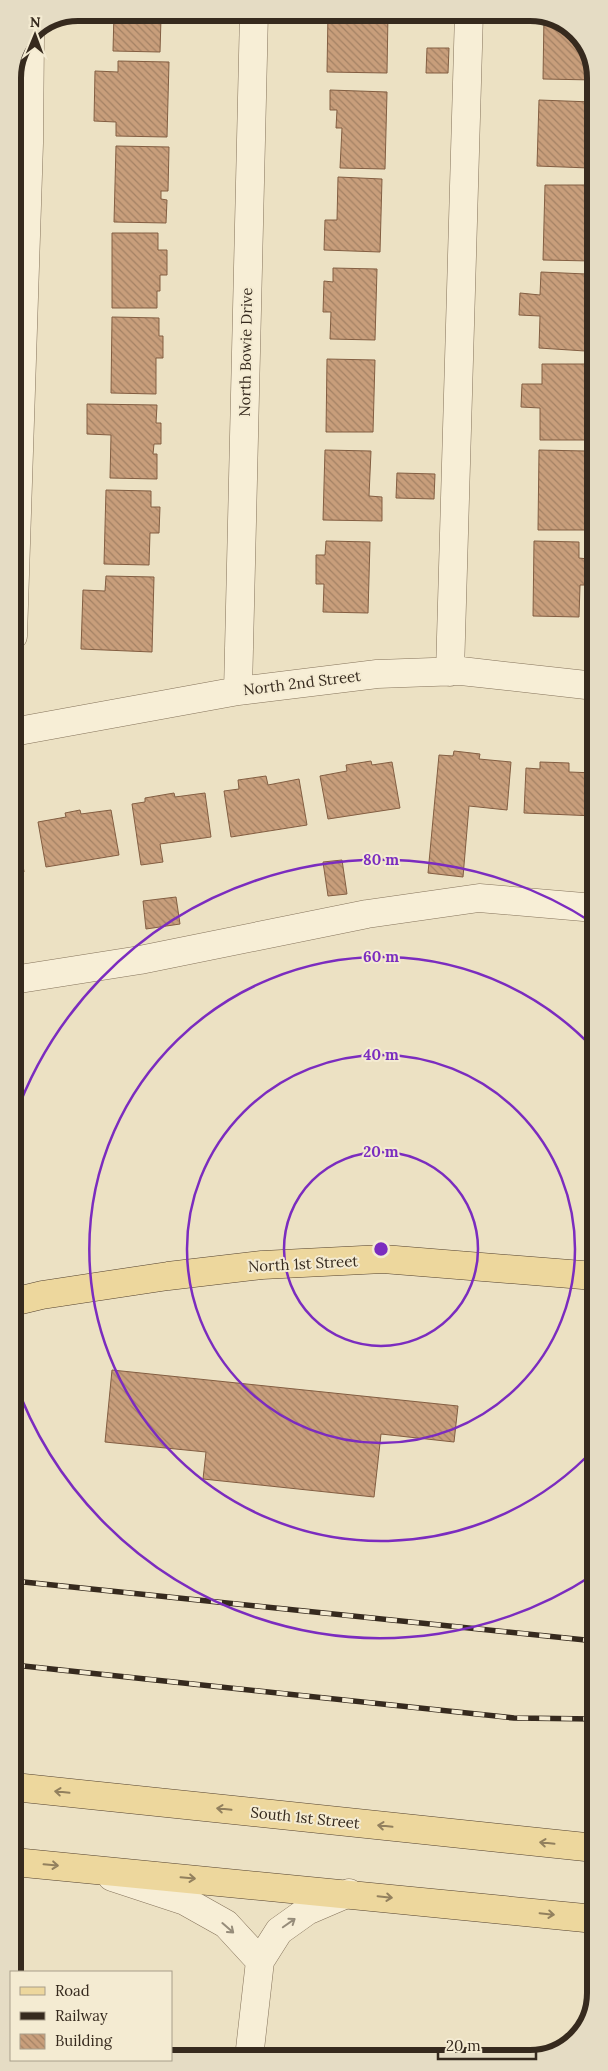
<svg xmlns="http://www.w3.org/2000/svg" width="608" height="2071" font-family="Lora,serif">
  <style>
    .building { fill: url(#building-back-hatch); stroke: #835e42 }
    .lines { fill: none; stroke-linecap: round; stroke-linejoin: round }
    .minor-casing { stroke: #85735b; stroke-width: 29 }
    .major-casing { stroke: #53412f; stroke-width: 29 }
    .minor { stroke: #f7eed6; stroke-width: 28 }
    .major { stroke: #edd79d; stroke-width: 28 }
    .rail-casing { stroke: #362a1e; stroke-width: 5.5 }
    .rail { stroke: #f4ebd2; stroke-width: 4; stroke-dasharray: 11; stroke-linecap: butt }
    .oneway { stroke: #92805e }
    .oneway2 { stroke: #968c7a }
    .ring { fill: none; stroke: #7b2cbf; stroke-width: 2.5 }
    .labels { text-anchor: middle; stroke-width: 4; stroke-linejoin: round; paint-order: stroke }
    .street-label { font-size: 15px; fill: #362a1e; stroke: #f4ebd2 }
    .rim { fill: none; stroke: #362a1e; stroke-width: 6 }
    .centre { fill: #7b2cbf; stroke: #f4ebd2; stroke-width: 2.5 }
    .ring-label { font-size: 15px; text-anchor: middle; font-weight: bold; fill: #7b2cbf; stroke: #f4ebd2; stroke-width: 4; stroke-linejoin: round; paint-order: stroke }
  </style>
  <defs>
    <pattern id="building-back-hatch" width="6" height="6" patternUnits="userSpaceOnUse" patternTransform="scale(1.25)"><rect width="6" height="6" fill="#c89e7b"/><path d="M-1 5l2 2M0 0l6 6M5-1l2 2" fill="none" stroke="#a38164"/></pattern>
  </defs>
  <rect width="100%" height="100%" fill="#ece1c3"/>
  <path class="building" d="M114,13H166V18H161L160,52L113,51Z
    M328,13H388L387,73L327,72Z
    M544,15L573,29L594,65V80L543,79Z
    M427,48H449L448,73H426Z
    M118,61L169,62L167,137L116,136V122L94,121L95,71L118,72Z
    M330,90L387,92L385,169L340,168L342,128H336L337,110H330Z
    M539,100L592,102L589,168L537,166Z
    M116,146L169,147L168,191H161V199L167,200L166,223L114,222Z
    M338,177L382,179L380,252L324,250L325,220H337Z
    M545,185H592L591,261L543,260Z
    M112,233H158V250H167V275H160V291H157V308H112Z
    M333,268L377,269L375,340L330,339L331,312H323L324,281L333,282Z
    M541,272L586,274V289L594,290V317H587L585,351L539,348L540,316L519,315L520,293L540,295Z
    M112,317L159,318V336H163V358H156V394L111,393Z
    M327,359L375,360L373,432H326Z
    M542,364H587L586,440H540V408L521,407L522,384H542Z
    M87,404L157,405L156,423H161V444H154L153,454H157V479L110,478L111,435L87,434Z
    M325,450L371,451L369,496L382,497V521L323,520Z
    M539,450L585,451V469H590V493H585V530H538Z
    M397,473L435,474L434,499L396,498Z
    M106,490L151,491V507H160L159,533H150L149,565L104,564Z
    M326,541L370,542L368,613L323,612L324,584H316V555H325Z
    M534,541L579,542V558L588,559V585H580L579,617L533,616Z
    M106,576L154,577L152,652L81,649L83,590L105,591Z
    M454,751L480,754L479,759L511,762L507,810L469,806L463,877L428,873L439,755L453,756Z
    M371,761L372,765L392,762L400,808L328,819L320,776L347,771L346,765Z
    M540,762L569,763V772L595,773V816L524,813L526,768L540,769Z
    M266,776L268,785L299,779L307,825L231,837L224,791L239,789L238,780Z
    M174,793L175,797L205,793L211,837L160,844L163,862L141,865L132,804L145,802V798Z
    M80,810L81,814L111,810L119,855L46,867L38,822L66,817L65,813Z
    M13,827H17L24,872L13,873Z
    M342,860L347,894L328,896L323,862Z
    M176,897L180,924L146,929L143,901Z
    M112,1370L458,1406L454,1442L381,1434L374,1497L203,1479L206,1452L105,1442Z"/>
  <g class="lines">
    <defs>
      <path id="minor" d="M13,636L29,143L30,36
        M450,672L469,13
        M238,691L254,13
        M13,732L238,691L377,674L461,671L595,686
        M13,980L140,960L367,914L479,898L595,908
        M112,1877L185,1901L226,1924L260,1961
        M249,2058L260,1961L279,1931L307,1911L349,1893"/>
      <path id="major" d="M13,1302L42,1295L168,1276L262,1265L383,1259L595,1276
        M14,1787L595,1848
        M14,1862L595,1919"/>
    </defs>
    <use href="#minor" class="minor-casing"/>
    <use href="#major" class="major-casing"/>
    <use href="#minor" class="minor"/>
    <use href="#major" class="major"/>
    <defs>
      <path id="rail" d="M14,1581L595,1641
        M14,1665L514,1718L595,1719"/>
    </defs>
    <use href="#rail" class="rail-casing"/>
    <use href="#rail" class="rail"/>
  </g>
  <defs><path id="oneway-shaft" d="M-6 0H5M1.5-3L5.5 0L1.5 3" fill="none" stroke-width="1.6" stroke-linecap="round" stroke-linejoin="round" transform="scale(1.25)"/></defs>
  <g class="oneway">
    <use href="#oneway-shaft" transform="translate(62 1792) rotate(-174)"/>
    <use href="#oneway-shaft" transform="translate(224 1809) rotate(-174)"/>
    <use href="#oneway-shaft" transform="translate(385 1826) rotate(-174)"/>
    <use href="#oneway-shaft" transform="translate(547 1843) rotate(-174)"/>
    <use href="#oneway-shaft" transform="translate(51 1865) rotate(5)"/>
    <use href="#oneway-shaft" transform="translate(188 1878) rotate(5)"/>
    <use href="#oneway-shaft" transform="translate(385 1897) rotate(6)"/>
    <use href="#oneway-shaft" transform="translate(547 1914) rotate(6)"/>
  </g>
  <g class="oneway2">
    <use href="#oneway-shaft" transform="translate(289 1923) rotate(-35)"/>
    <use href="#oneway-shaft" transform="translate(228 1928) rotate(41)"/>
  </g>
  <g class="ring">
    <circle cx="381" cy="1249" r="97"/>
    <circle cx="381" cy="1249" r="194"/>
    <path d="M595 1448A292 292 0 1 1 595 1050"/>
    <path d="M593 1575A389 389 0 0 1 14 1379M14 1119A389 389 0 0 1 593 923"/>
  </g>
  <g class="labels">
    <g class="street-label">
      <text transform="translate(246 352) rotate(-89)" y="5">North Bowie Drive</text>
      <text transform="translate(302 683) rotate(-7)" y="5">North 2nd Street</text>
      <text transform="translate(303 1264) rotate(-3)" y="5">North 1st Street</text>
      <text transform="translate(305 1818) rotate(6)" y="5">South 1st Street</text>
    </g>
  </g>
  <path d="M0 0H608V2071H0ZM78 21H530A57 57 0 0 1 587 78V1993A57 57 0 0 1 530 2050H78A57 57 0 0 1 21 1993V78A57 57 0 0 1 78 21Z" fill="#e5dcc4" fill-rule="evenodd"/>
  <path class="rim" d="M78 21H530A57 57 0 0 1 587 78V1993A57 57 0 0 1 530 2050H78A57 57 0 0 1 21 1993V78A57 57 0 0 1 78 21Z"/>
  <circle cx="381" cy="1249" r="8" class="centre"/>
  <g class="ring-label">
    <text x="381" y="865">80 m</text>
    <text x="381" y="962">60 m</text>
    <text x="381" y="1060">40 m</text>
    <text x="381" y="1157">20 m</text>
  </g>
  <rect x="10" y="1971" width="162" height="90" fill="#f4ebd2" stroke="#a89e8a"/>
  <rect x="20" y="1987" width="25" height="8" fill="#edd79d" stroke="#a89e8a"/>
  <text x="55" y="1996" font-size="15" fill="#362a1e">Road</text>
  <rect x="20" y="2012" width="25" height="8" fill="#362a1e" stroke="#a89e8a"/>
  <text x="55" y="2021" font-size="15" fill="#362a1e">Railway</text>
  <rect x="20" y="2034" width="25" height="15" fill="url(#building-back-hatch)" stroke="#a89e8a"/>
  <text x="55" y="2046" font-size="15" fill="#362a1e">Building</text>
  <g transform="translate(35 35) rotate(1)" stroke="#f4ebd2" stroke-width="4" paint-order="stroke">
  <path d="M0-4L9 19L0 12L-9 19Z" fill="#362a1e"/>
  <text y="-8" font-size="14" font-weight="bold" text-anchor="middle" fill="#362a1e">N</text>
  </g>
  <path d="M438 2051v8h98v-8" fill="none" stroke="#362a1e" stroke-width="2.5"/>
  <text x="446" y="2051" font-size="15" fill="#362a1e" stroke="#f4ebd2" stroke-width="4" paint-order="stroke">20 m</text>
</svg>
